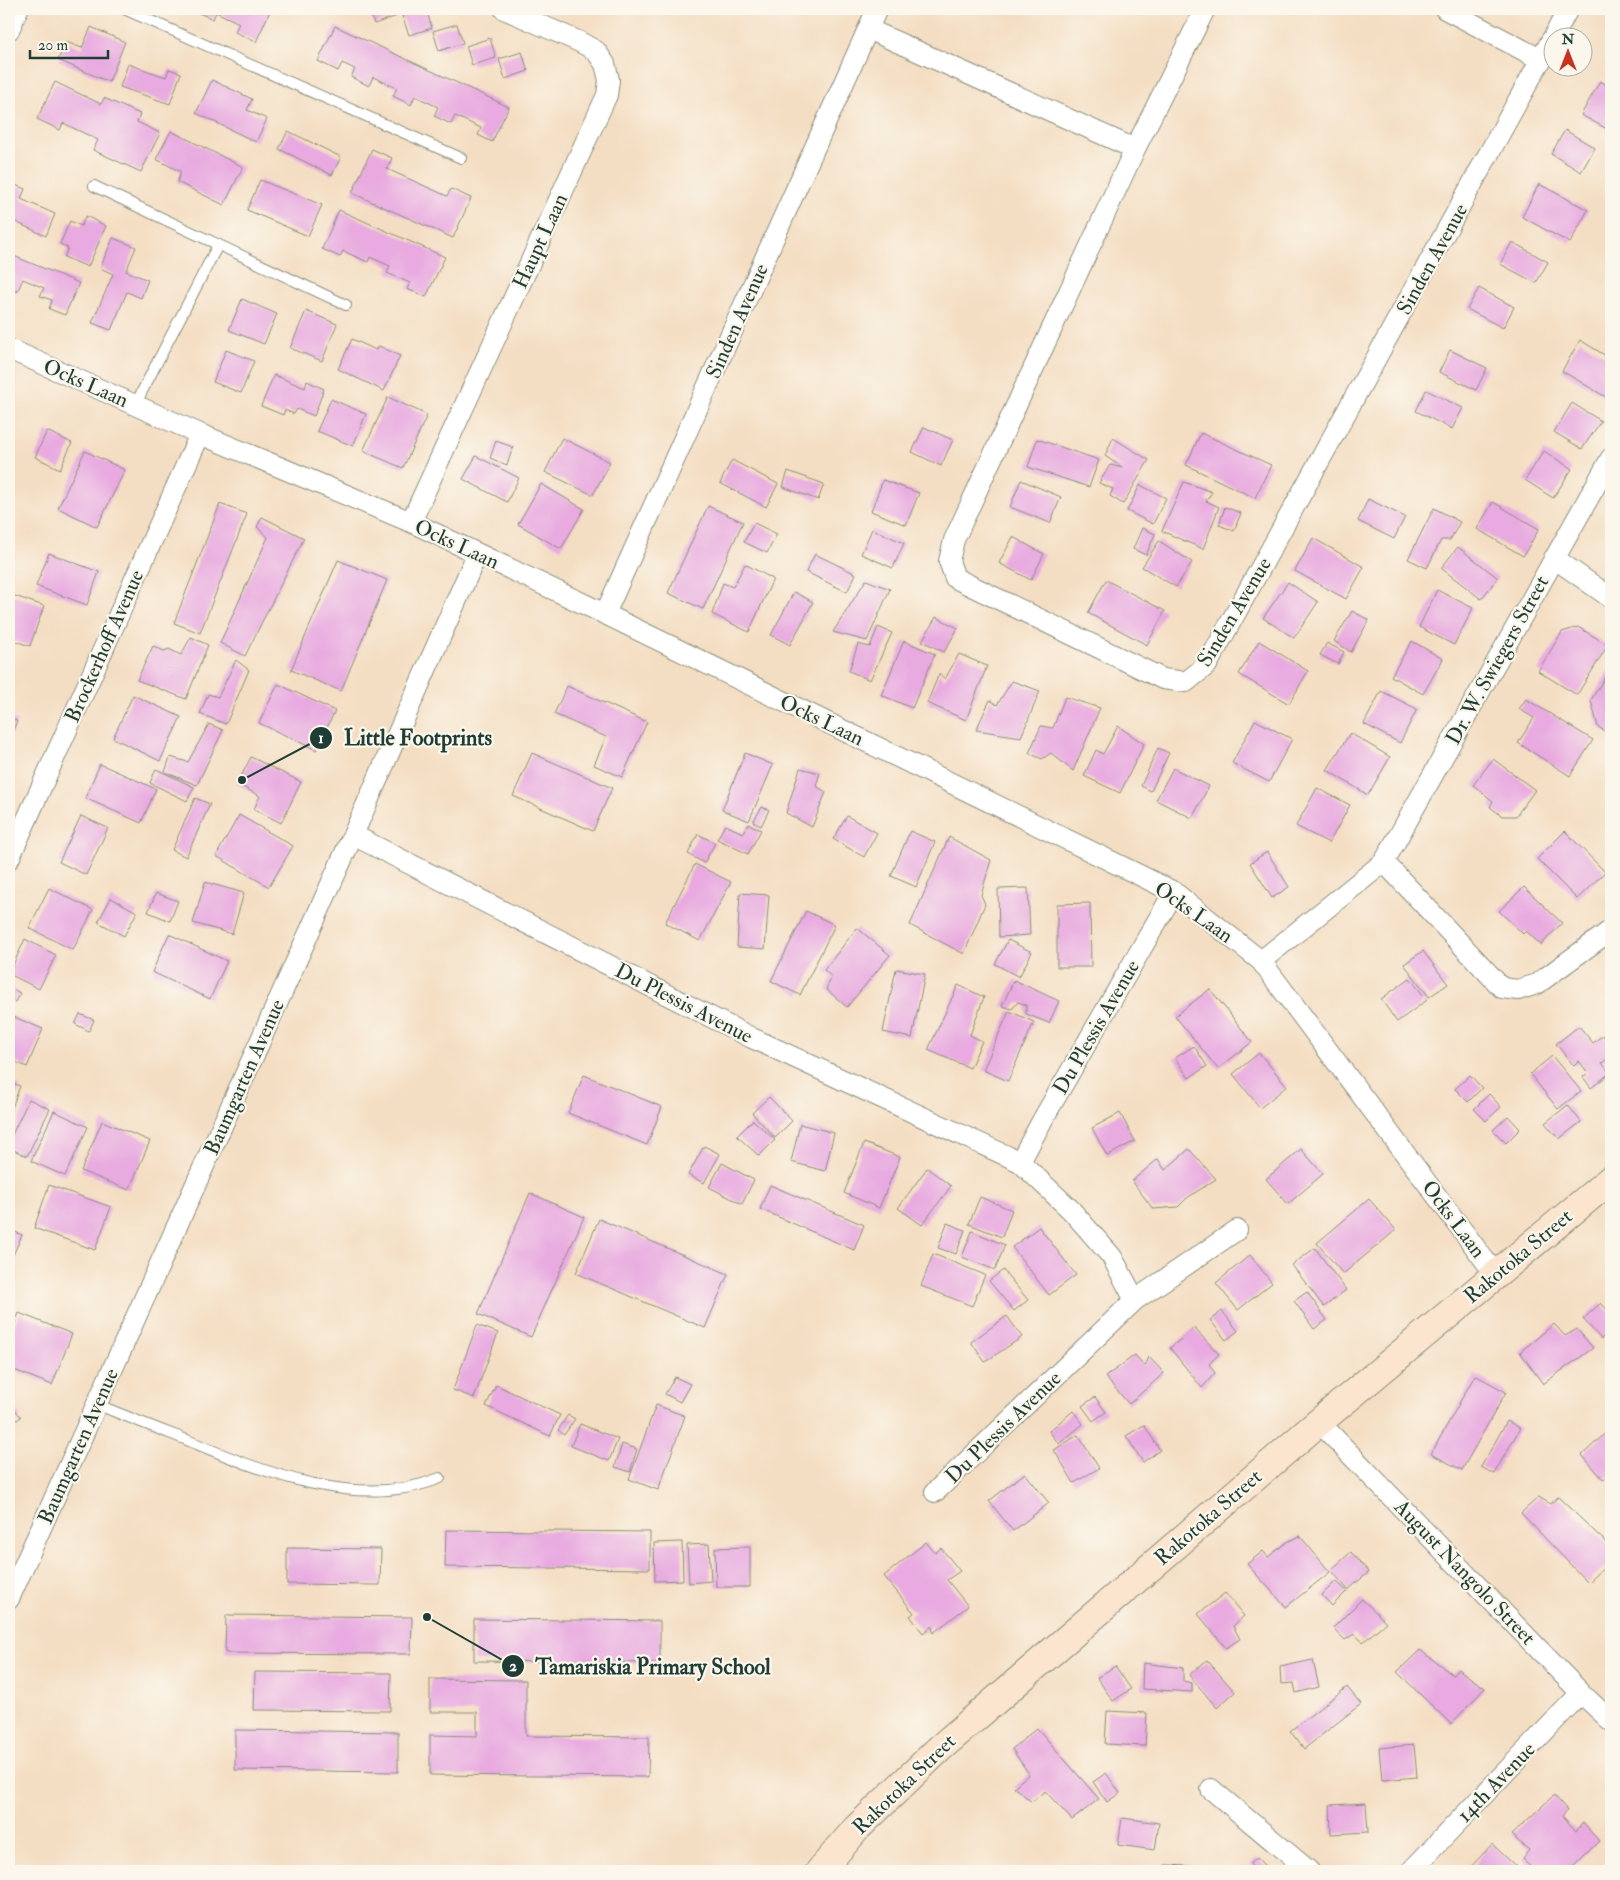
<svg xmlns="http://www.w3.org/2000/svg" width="1620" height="1880" font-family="'IM FELL Double Pica',serif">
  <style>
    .building { fill: #e8aae0 }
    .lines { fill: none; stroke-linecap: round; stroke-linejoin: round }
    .lane-casing { stroke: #8a8e7c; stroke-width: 12 }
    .street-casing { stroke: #8a8e7c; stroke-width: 22 }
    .secondary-casing { stroke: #8a8e7c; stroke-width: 30 }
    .lane { stroke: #fff; stroke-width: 10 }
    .street { stroke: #fff; stroke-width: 20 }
    .secondary { stroke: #fbe5cf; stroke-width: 28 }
    .labels { text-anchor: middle; stroke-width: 4.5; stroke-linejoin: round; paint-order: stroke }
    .street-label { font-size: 21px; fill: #1f3d34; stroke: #fbf7ec }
    .leader { fill: none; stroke: #1f3d34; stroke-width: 2 }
    .callout-dot { fill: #1f3d34; stroke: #fbf7ec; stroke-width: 2 }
    .mark-label { font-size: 15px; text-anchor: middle; font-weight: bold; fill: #fff }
    .callout-label { font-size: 22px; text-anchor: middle; font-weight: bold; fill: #1f3d34; stroke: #fbf7ec; stroke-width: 4.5; stroke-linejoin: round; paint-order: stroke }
  </style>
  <rect width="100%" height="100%" fill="#fbf7ec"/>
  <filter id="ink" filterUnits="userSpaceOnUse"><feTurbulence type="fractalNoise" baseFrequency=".02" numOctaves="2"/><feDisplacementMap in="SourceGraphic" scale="10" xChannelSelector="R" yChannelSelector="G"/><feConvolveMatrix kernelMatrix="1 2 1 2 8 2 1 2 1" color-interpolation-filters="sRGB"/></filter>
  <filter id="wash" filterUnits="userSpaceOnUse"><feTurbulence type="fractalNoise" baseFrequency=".0096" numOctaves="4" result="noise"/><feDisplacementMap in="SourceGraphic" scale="20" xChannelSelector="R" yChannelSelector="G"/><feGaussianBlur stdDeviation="1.12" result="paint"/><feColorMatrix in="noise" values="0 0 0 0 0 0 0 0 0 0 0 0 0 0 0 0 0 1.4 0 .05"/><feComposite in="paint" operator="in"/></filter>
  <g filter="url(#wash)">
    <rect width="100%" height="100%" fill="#f4dec3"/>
    <g id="blocks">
      <path class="building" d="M189,9H271L256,42L235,32L239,23L216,12L213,19Z
        M369,9H395L397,16L374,24Z
        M426,9L432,28L409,35L402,16Z
        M457,24L463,43L439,51L433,31Z
        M335,26L509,107L492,142L478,135L481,128L455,116L451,124L434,116L438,107L415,96L411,105L393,96L397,88L373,77L369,86L351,77L355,69L342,63L338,71L318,61Z
        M91,27L125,42L109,82L58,60L66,42L82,48Z
        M490,38L496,58L472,65L466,46Z
        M522,52L528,71L505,79L499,59Z
        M128,64L166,77L169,69L181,73L170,104L120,87Z
        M212,80L252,99L247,110L267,119L256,142L196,113Z
        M1600,81L1611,87V131L1581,115Z
        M55,82L101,104L104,98L140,114L137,122L160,133L141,172L93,150L98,140L63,123L60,130L37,119Z
        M1565,130L1595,148L1581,172L1551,154Z
        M171,131L243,167L224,205L177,182L181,172L156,159Z
        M288,131L341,157L332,175L279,149Z
        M372,149L392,158L387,169L447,196L451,189L471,198L453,238L352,193Z
        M260,180L322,205L308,236L247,210Z
        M13,184L25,189L21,199L55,214L46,236L9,219V194Z
        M1539,184L1588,210L1570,243L1522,217Z
        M339,210L445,257L426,297L407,289L410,283L387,273L390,266L370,257L368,262L343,251L340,257L322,249Z
        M86,216L106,226L88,267L64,257L68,248L60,244L70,221L81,226Z
        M113,238L136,247L126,271L148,280L141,298L127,292L111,330L92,323L113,274L100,268Z
        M1512,242L1548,262L1536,283L1500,264Z
        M9,254L79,283L65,315L49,309L52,300L40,296L44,288L23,279L17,292L9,289Z
        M1479,288L1514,307L1503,328L1467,309Z
        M242,299L277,314L264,344L229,330Z
        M306,311L337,324L322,361L290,348Z
        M1611,323V335L1606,332Z
        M352,339L376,350L379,346L400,356L384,391L338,369Z
        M1580,340L1611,359V400L1562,371Z
        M226,350L254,361L241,393L213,382Z
        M1450,350L1487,368L1476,390L1439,372Z
        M274,375L305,388L307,381L324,389L314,416L297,409L294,414L285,410L283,415L261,406Z
        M1426,390L1463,408L1452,429L1416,411Z
        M388,397L427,415L403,468L363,451Z
        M331,399L366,414L353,446L317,431Z
        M1572,403L1601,421L1582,449L1554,432Z
        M924,427L953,440L941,466L912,452Z
        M47,431L72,443L60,469L35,457Z
        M1201,433L1271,465L1255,498L1186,465Z
        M562,438L610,462L593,495L545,472Z
        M1113,438L1149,460L1123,504L1110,496L1113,489L1099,483L1110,465L1123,468L1105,456Z
        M1037,439L1099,460L1089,487L1028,467Z
        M496,441L513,447L507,465L490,458Z
        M85,451L125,470L97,527L58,508Z
        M1544,451L1572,469L1553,498L1525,480Z
        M476,456L519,478L507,502L463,479Z
        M732,460L778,484L766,507L720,483Z
        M9,461L13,463L9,473Z
        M788,471L824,484L818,500L783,487Z
        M883,480L919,493L906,525L871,511Z
        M1021,480L1061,497L1050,523L1010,507Z
        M1184,482L1212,492L1206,501L1219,507L1203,549L1162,531Z
        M541,484L584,509L561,549L518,524Z
        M1140,485L1166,498L1153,524L1127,511Z
        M1368,499L1405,517L1394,539L1358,521Z
        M1493,502L1539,529L1523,556L1477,529Z
        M220,504L247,514L200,633L174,623Z
        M708,506L743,522L703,609L668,593Z
        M1225,507L1241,513L1234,531L1219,525Z
        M1434,508L1460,522L1450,540H1441L1427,568L1408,559Z
        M262,517L304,538L245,656L220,643L268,537L257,527Z
        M754,523L777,534L767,553L744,542Z
        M1142,528L1155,534L1146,555L1133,549Z
        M872,529L904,543L893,568L861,554Z
        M1013,537L1044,554L1031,580L999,563Z
        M1313,538L1364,567L1346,599L1295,571Z
        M1159,541L1192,562L1176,587L1142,567Z
        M1458,547L1498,578L1481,599L1441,568Z
        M49,553L99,572L87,605L36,586Z
        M815,554L856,574L847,592L806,572Z
        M338,560L387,580L341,691L291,670Z
        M745,564L773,579L749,632L712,614L723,583L733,587Z
        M866,580L890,589L867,641L833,632Z
        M1106,580L1165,611L1147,645L1088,613Z
        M1288,582L1318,602L1294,638L1263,618Z
        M1437,590L1473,608L1454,645L1419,627Z
        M794,592L813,602L790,645L771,635Z
        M9,594L44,606L30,646L9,639Z
        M1352,611L1369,620L1351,652L1334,641Z
        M936,617L958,628L944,652L922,641Z
        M878,627L892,633L870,680L849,671L858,644L870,647Z
        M1578,627L1608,645L1577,695L1538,671L1562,632Z
        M191,637L208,645L186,699L137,680L153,646L164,651L169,649L181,655Z
        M904,641L935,654L912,708L881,695Z
        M1259,641L1308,671L1289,704L1239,674Z
        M1412,641L1443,659L1423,694L1391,676Z
        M1327,643L1344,652L1338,664L1320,655Z
        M959,654L987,666L966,720L927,703L939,674L945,679Z
        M236,660L249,670L226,724L200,714L208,694L218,697Z
        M1611,667V734L1598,727L1591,700Z
        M1012,681L1040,691L1021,737L976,730L990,700L997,705Z
        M278,684L335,711L316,750L259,723Z
        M567,686L647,722L622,777L594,765L606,737L554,714Z
        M1381,691L1417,709L1400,743L1364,724Z
        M133,695L181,717L160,761L113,738Z
        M1065,697L1100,708L1073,771L1051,753L1042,759L1029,753L1041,726L1053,728Z
        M1526,699L1593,740L1570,776L1518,743L1534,718L1519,709Z
        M9,717L17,721L9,740Z
        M1255,720L1292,739L1269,782L1232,763Z
        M209,724L223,730L197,785L165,772L170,757L188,762Z
        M1118,726L1144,744L1120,793L1084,776L1096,750L1103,754Z
        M1350,733L1390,757L1368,795L1327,770Z
        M1158,748L1169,753L1151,791L1141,786Z
        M532,753L612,788L593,831L513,796Z
        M745,753L773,765L749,821L722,810Z
        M251,757L301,782L281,823L254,809L260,796L237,784Z
        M1493,759L1535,790L1516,816H1502L1490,807L1493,801L1473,785Z
        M100,764L156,789L141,823L85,798Z
        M800,768L820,773L816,786L826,792L812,827L786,813Z
        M1173,768L1209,786L1192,818L1156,800Z
        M156,769L194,787L187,801L150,783Z
        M1317,788L1350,805L1329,843L1296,826Z
        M195,798L210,804L186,857L172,850Z
        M762,807L769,810L761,826L753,822Z
        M239,815L293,846L269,887L216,856Z
        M81,816L108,828L86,875L59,862Z
        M847,816L877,833L864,857L833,839Z
        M749,824L761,830L748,854L717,839L725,825L743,833Z
        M910,831L935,842L916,887L891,876Z
        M1565,831L1605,872L1577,899L1537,859Z
        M698,834L715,843L704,863L688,854Z
        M949,837L991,860L981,895L985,904L964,954L910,925Z
        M1267,852L1289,887L1272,898L1250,863Z
        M695,864L731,882L700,941L665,923Z
        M205,882L244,893L232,934L193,923Z
        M1524,887L1562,923L1541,945L1526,931L1523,934L1499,911Z
        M49,888L93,910L73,950L29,928Z
        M1028,888L1030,935L999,937L998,889Z
        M156,893L178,901L170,921L148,912Z
        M740,893L769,895L765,949L737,947Z
        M111,898L137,912L124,936L98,922Z
        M1090,903L1091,967H1057V904Z
        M806,911L835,925L800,995L771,981Z
        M857,928L890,955L847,1007L826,989L832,977L824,970Z
        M169,934L227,961L210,999L152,972Z
        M25,939L56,955L39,989L9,974Z
        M1008,940L1032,952L1019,977L995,964Z
        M1423,951L1448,984L1429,997L1404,964Z
        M896,969L925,974L912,1038L883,1032Z
        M1410,978L1427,1000L1397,1022L1381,999Z
        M1014,980L1059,1001L1049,1023L1026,1014V1005L1018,1002L1012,1009L1002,1006Z
        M958,985L984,997L970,1035L982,1041L970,1068L928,1050Z
        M9,987L20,993L15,1002L9,999Z
        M1210,989L1252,1042L1218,1069L1175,1016Z
        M1009,1011L1034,1022L1008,1081L983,1070Z
        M80,1014L94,1020L89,1031L75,1024Z
        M9,1015L43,1029L27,1067L9,1059Z
        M1579,1026L1593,1043L1603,1035L1611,1046V1056L1602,1063L1610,1073L1591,1088L1583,1077L1588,1073L1579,1061L1574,1066L1556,1044Z
        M1194,1046L1207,1066L1189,1078L1175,1058Z
        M1259,1053L1287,1086L1260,1108L1233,1074Z
        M1552,1056L1581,1091L1558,1109L1530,1074Z
        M584,1075L662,1107L647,1145L568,1113Z
        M1470,1075L1482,1088L1468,1102L1455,1089Z
        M9,1082L20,1086L9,1116Z
        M1489,1094L1501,1107L1486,1121L1474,1109Z
        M769,1097L792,1121L775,1138L752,1113Z
        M29,1099L50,1109L27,1156L9,1148V1141Z
        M1568,1105L1581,1122L1559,1139L1545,1123Z
        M54,1111L88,1127L65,1176L31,1161Z
        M1120,1113L1135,1141L1107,1156L1092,1128Z
        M1508,1116L1520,1129L1506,1143L1493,1130Z
        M753,1120L775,1140L759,1156L737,1136Z
        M102,1121L150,1141L129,1190L81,1171Z
        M800,1124L834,1133L825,1171L791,1162Z
        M864,1143L900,1157L879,1208L844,1193Z
        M704,1146L720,1154L704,1183L688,1175Z
        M1189,1149L1216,1179L1187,1198L1178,1207L1153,1209L1132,1181L1158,1159L1165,1170Z
        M1301,1149L1323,1174L1288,1204L1266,1179Z
        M722,1163L754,1180L742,1204L709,1187Z
        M927,1168L951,1186L922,1225L898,1208Z
        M49,1185L111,1207L95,1250L34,1228Z
        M770,1185L864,1225L854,1250L760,1209Z
        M530,1193L584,1217L531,1337L478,1314Z
        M980,1197L1012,1210L1002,1237L969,1224Z
        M1369,1199L1396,1230L1343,1274L1317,1243Z
        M599,1219L728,1274L705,1328L576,1273Z
        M947,1223L965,1230L956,1254L938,1248Z
        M1039,1227L1076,1275L1049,1295L1012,1247Z
        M9,1229L22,1235L9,1264Z
        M972,1231L1005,1245L995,1270L962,1257Z
        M1315,1248L1346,1290L1324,1307L1292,1265Z
        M933,1254L985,1275L972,1306L921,1286Z
        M1250,1255L1272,1283L1238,1310L1216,1283Z
        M1003,1270L1028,1300L1014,1311L989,1281Z
        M1307,1292L1327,1320L1314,1329L1294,1301Z
        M1601,1303L1611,1314V1329L1601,1339L1583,1319Z
        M1222,1311L1238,1331L1226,1340L1210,1320Z
        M19,1313L72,1334L52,1385L9,1368V1338Z
        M1007,1316L1022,1337L985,1362L971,1342Z
        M1554,1324L1565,1336L1577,1329L1593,1348L1543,1384L1520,1352Z
        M477,1325L498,1333L474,1398L453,1390Z
        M1194,1328L1219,1354L1209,1364L1215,1373L1202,1388L1170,1348Z
        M1135,1355L1145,1366L1149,1357L1164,1373L1129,1404L1105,1377Z
        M1475,1375L1506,1392L1462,1470L1431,1454Z
        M675,1377L690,1384L680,1402L665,1394Z
        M496,1385L560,1415L550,1436L486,1406Z
        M1095,1397L1106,1412L1093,1421L1082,1406Z
        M9,1402L21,1417L9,1426Z
        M656,1405L685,1416L658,1490L629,1479Z
        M1073,1411L1083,1424L1059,1444L1049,1431Z
        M568,1415L575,1419L564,1435L558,1430Z
        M1507,1421L1520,1428L1494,1474L1481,1467Z
        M580,1424L618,1439L609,1461L571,1446Z
        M1144,1425L1160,1450L1143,1462L1126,1436Z
        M1610,1429L1611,1431V1475L1603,1479L1582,1455Z
        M1078,1435L1099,1468L1074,1483L1054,1450Z
        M622,1444L637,1449L630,1472L615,1467Z
        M1025,1473L1049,1503L1013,1531L989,1501Z
        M1539,1497L1550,1504L1558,1497L1611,1547V1561L1588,1583L1521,1513Z
        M446,1530L650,1532V1569L445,1567Z
        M1300,1536L1330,1572L1286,1607L1247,1564L1263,1551L1268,1557L1287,1542Z
        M682,1542L683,1580L655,1581L654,1543Z
        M926,1542L935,1553L941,1548L960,1571L947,1580L968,1606L933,1633L932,1626L923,1633L910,1616L914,1613L884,1576Z
        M709,1544L711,1581L689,1583L687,1545Z
        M750,1547V1587H716L715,1548Z
        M287,1548L381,1549L380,1585L287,1584Z
        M1351,1552L1369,1572L1348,1590L1331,1570Z
        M1336,1581L1347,1591L1332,1606L1322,1595Z
        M1225,1593L1244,1616L1233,1626L1240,1639L1226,1648L1198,1614Z
        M1362,1599L1386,1622L1363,1642L1354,1634L1345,1640L1333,1628Z
        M226,1615L412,1617L411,1654L225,1653Z
        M474,1619L660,1621V1663L474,1661Z
        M1420,1650L1453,1675L1458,1669L1485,1688L1451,1724L1397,1672Z
        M1207,1660L1235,1692L1217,1708L1189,1675Z
        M1313,1660L1319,1687L1296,1693L1294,1683L1281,1684L1280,1667Z
        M1143,1663L1183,1668V1681L1192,1683V1692L1142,1689Z
        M1115,1666L1131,1689L1113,1701L1097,1678Z
        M255,1672L391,1673L390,1711L254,1710Z
        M430,1679L526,1680V1736L649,1737L648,1777L430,1775V1735L477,1736V1712H430Z
        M1347,1687L1361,1704L1304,1749L1290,1731Z
        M1107,1711L1147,1713L1145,1746L1105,1744Z
        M1037,1728L1099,1799L1072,1820L1045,1791L1032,1802L1014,1787L1029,1774L1012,1749Z
        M235,1730L398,1732V1772L235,1770Z
        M1414,1745L1417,1777L1382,1780L1379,1748Z
        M1106,1773L1120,1793L1107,1802L1093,1782Z
        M1554,1795L1567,1810L1562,1816L1576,1831L1583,1823L1599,1841L1569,1871H1551L1549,1869L1548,1871H1535L1522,1859L1529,1850L1511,1835Z
        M1366,1803L1368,1832L1331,1834L1330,1805Z
        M1122,1818L1159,1823L1155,1850L1118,1845Z
        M1492,1844L1521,1871H1469L1468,1870Z
        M1257,1858L1268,1869L1266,1871H1257L1250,1864Z
        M1165,1865L1210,1867V1871H1164Z"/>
    </g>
  </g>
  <g filter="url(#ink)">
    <use href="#blocks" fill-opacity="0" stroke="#8a8e7c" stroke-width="1"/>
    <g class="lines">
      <defs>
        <path id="lane" d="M124,9L461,158
          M94,186L346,305
          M135,405L218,245
          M96,1404C125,1416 153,1427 182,1438C259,1470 357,1512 440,1478"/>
        <path id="street" d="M1445,9L1542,60
          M868,29L1135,149L954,540L949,561L955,578L1163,679L1186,682L1207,665L1552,39
          M9,30L18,9
          M1553,38L1568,9
          M1135,149L1205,9
          M9,349L200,434L411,522L605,614L1174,892L1261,961L1495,1274
          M411,522L607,95L609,80L605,64L596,51L580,42L504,9
          M1554,558L1611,598
          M605,614L877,9
          M353,835L752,1038L1020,1162L1071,1210L1112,1257L1135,1300L935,1492
          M9,859L200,434
          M1384,862L1502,988L1518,990L1537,984L1611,930
          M1261,961L1384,862L1611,458
          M1020,1162L1043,1119L1174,892
          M1135,1300L1237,1230
          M1319,1422L1581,1693L1611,1721
          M9,1599L353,835L477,554
          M1211,1789L1309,1871
          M1411,1871L1581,1693"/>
        <path id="secondary" d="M820,1871L857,1828L939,1749L1319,1422L1611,1179"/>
      </defs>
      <use href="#lane" class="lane-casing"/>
      <use href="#street" class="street-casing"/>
      <use href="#secondary" class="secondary-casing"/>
      <use href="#lane" class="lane"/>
      <use href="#street" class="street"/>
      <use href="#secondary" class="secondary"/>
    </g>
  </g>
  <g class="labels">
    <g class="street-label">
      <text transform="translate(540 241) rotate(-65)" y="7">Haupt Laan</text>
      <text transform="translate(1432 259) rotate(-61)" y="7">Sinden Avenue</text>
      <text transform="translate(737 321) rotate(-66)" y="7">Sinden Avenue</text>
      <text transform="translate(86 383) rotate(24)" y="7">Ocks Laan</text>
      <text transform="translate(457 544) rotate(25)" y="7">Ocks Laan</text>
      <text transform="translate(1234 612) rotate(-59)" y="7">Sinden Avenue</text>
      <text transform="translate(104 646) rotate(-66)" y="7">Brockerhoff Avenue</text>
      <text transform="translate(1497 660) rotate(-61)" y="7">Dr. W. Swiegers Street</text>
      <text transform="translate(822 720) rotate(26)" y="7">Ocks Laan</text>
      <text transform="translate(1194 912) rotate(35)" y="7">Ocks Laan</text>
      <text transform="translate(684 1003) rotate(27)" y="7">Du Plessis Avenue</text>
      <text transform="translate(1096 1027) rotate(-60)" y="7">Du Plessis Avenue</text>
      <text transform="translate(244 1077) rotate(-66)" y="7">Baumgarten Avenue</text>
      <text transform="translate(1454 1219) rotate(53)" y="7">Ocks Laan</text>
      <text transform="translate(1518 1256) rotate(-40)" y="7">Rakotoka Street</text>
      <text transform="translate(1003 1427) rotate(-44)" y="7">Du Plessis Avenue</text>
      <text transform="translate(78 1446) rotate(-66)" y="7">Baumgarten Avenue</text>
      <text transform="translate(1208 1517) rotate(-41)" y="7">Rakotoka Street</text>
      <text transform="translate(1465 1572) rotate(46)" y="7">August Nangolo Street</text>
      <text transform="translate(1496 1782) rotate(-46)" y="7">14th Avenue</text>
      <text transform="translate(904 1784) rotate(-44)" y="7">Rakotoka Street</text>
    </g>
  </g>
  <path class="leader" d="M242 780L321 738M427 1617L513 1666"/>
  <g class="callout-dot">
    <circle cx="242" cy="780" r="5"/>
    <circle cx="427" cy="1617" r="5"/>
    <circle cx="321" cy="738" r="12"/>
    <circle cx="513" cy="1666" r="12"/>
  </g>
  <g class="mark-label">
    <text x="321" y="743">1</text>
    <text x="513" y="1671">2</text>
  </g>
  <g class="callout-label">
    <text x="418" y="745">Little Footprints</text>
    <text x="653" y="1674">Tamariskia Primary School</text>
  </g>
  <rect width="1620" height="1880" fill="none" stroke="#fbf7ec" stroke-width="30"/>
  <g transform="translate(1568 52)"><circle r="24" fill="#fbf7ec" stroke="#a3ada2"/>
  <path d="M0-4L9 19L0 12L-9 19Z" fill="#c8321e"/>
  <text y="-8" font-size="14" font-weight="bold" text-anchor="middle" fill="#1f3d34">N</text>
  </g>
  <path d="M30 50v8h78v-8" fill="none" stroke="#1f3d34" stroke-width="2.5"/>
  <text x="38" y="50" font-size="15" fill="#1f3d34" stroke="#fbf7ec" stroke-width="4" paint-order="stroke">20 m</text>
</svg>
